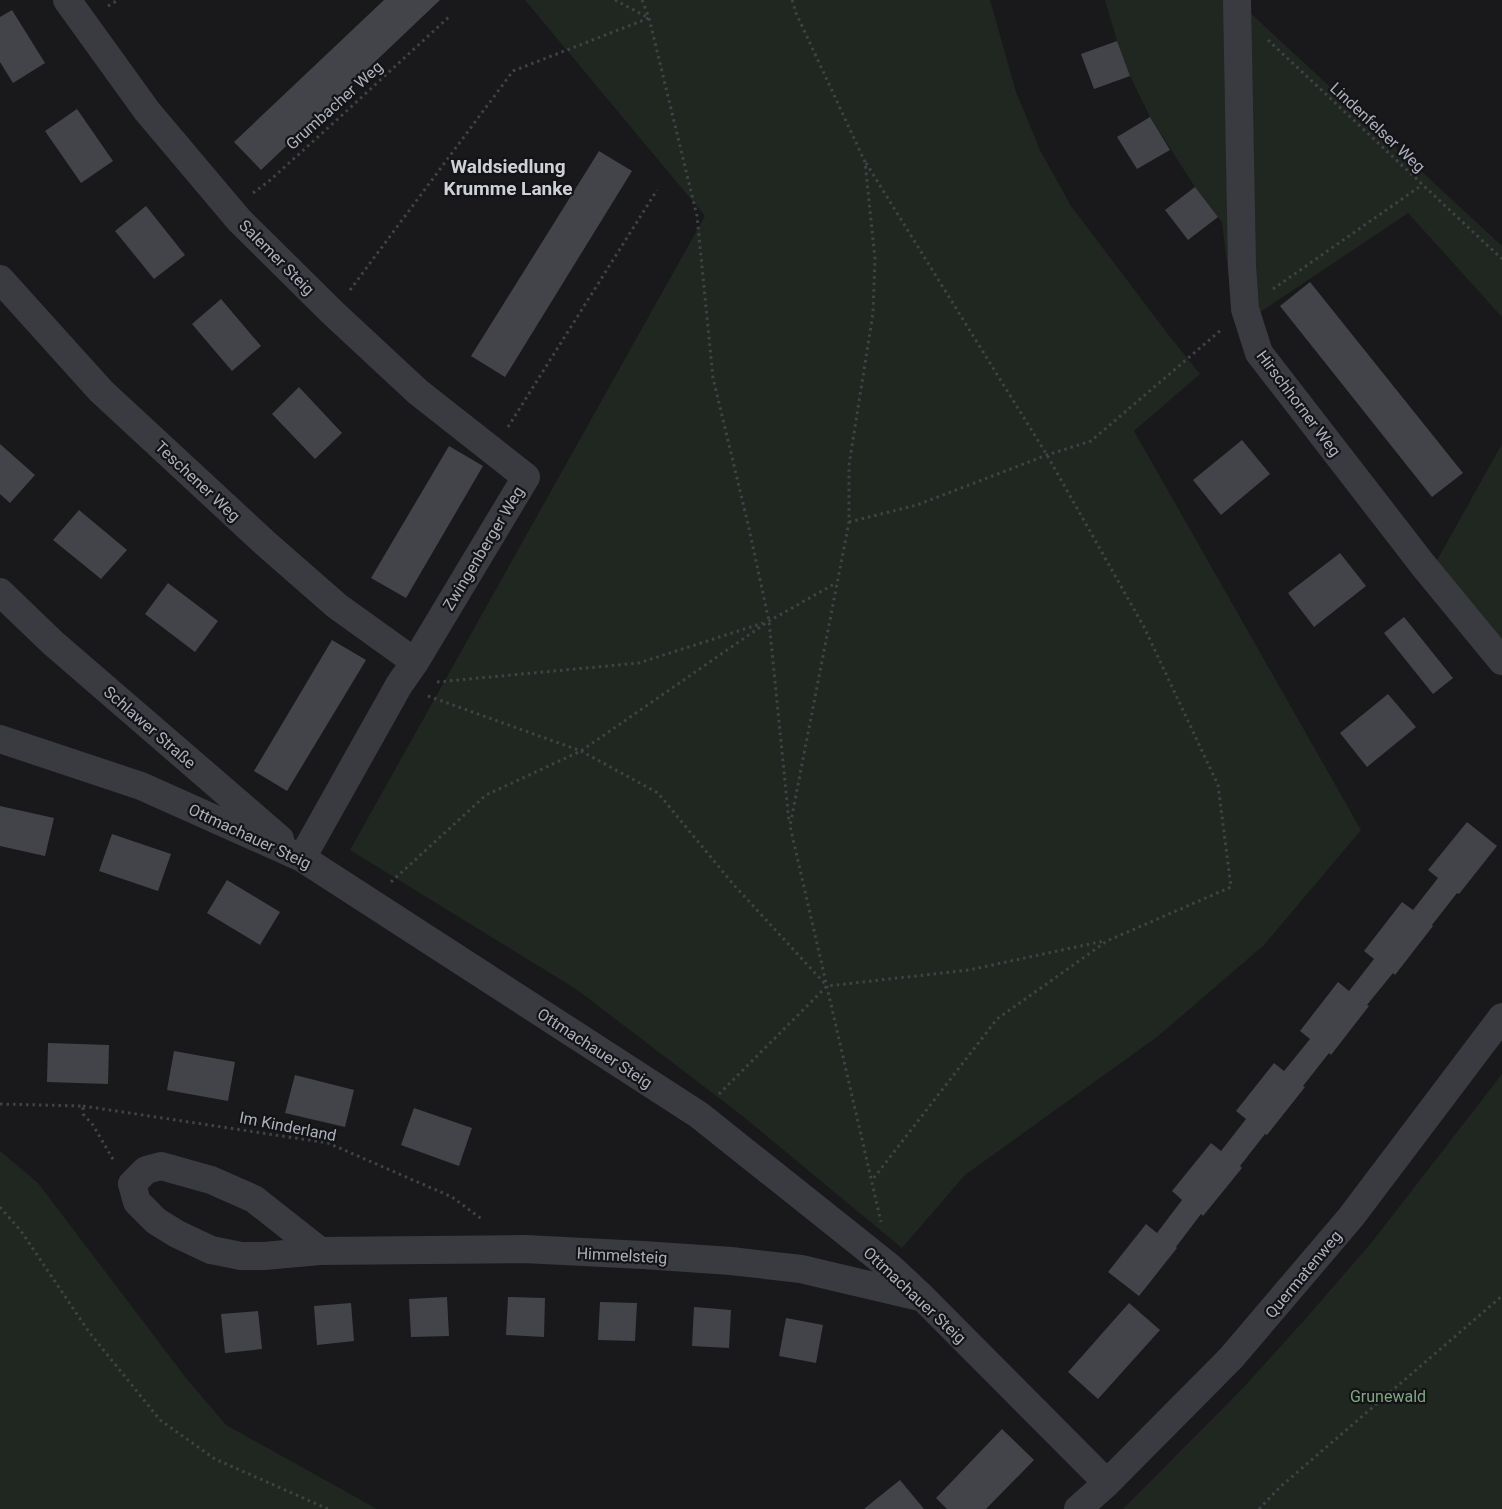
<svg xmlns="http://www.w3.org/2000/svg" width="1502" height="1509" font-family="Roboto,sans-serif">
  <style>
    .green { fill: #1f2720 }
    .building { fill: #434449 }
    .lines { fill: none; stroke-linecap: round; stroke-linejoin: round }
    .path { stroke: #404248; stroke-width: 3; stroke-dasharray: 2.5 4; stroke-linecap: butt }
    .minor { stroke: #3a3b41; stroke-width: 28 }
    .labels { text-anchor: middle; stroke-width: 4.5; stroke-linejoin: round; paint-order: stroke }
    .street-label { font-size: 16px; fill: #abb0bc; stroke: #141417 }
    .park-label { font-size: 16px; fill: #82a784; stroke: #141417 }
    .quarter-label { font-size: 19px; font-weight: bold; fill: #cdd0d7; stroke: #141417 }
  </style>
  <rect width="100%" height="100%" fill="#19191c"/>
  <path class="green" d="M525,0H990L1016,92L1040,150L1071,206L1167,333L1200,374L1134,431L1361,830L1264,945L1157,1037L965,1175L902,1248L740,1114L576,989L350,850L705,216Z
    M1105,0H1239L1246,9L1502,246V317L1408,213L1256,315L1230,288L1222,222L1195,187L1150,117L1130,76L1117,41Z
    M1502,444V643L1436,562Z
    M1502,1074V1509H1123L1243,1388L1308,1316L1372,1242Z
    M0,1151L38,1183L186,1378L226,1425L377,1509H0Z"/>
  <path class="building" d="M384,0H440L261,170L234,142Z
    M12,10L45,63L13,83L0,62V17Z
    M1117,41L1130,76L1094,89L1081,54Z
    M77,109L113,161L81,183L45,131Z
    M1150,117L1170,150L1137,169L1117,137Z
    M599,151L632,171L505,377L471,356Z
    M1195,187L1218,217L1188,240L1165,210Z
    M146,206L185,255L154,279L115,231Z
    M1310,282L1463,473L1432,497L1280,306Z
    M221,299L261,346L232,371L192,324Z
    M299,387L342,433L315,459L272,414Z
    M1242,440L1270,474L1221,515L1193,480Z
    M0,444L35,475L10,503L0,494Z
    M449,446L483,466L406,598L371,578Z
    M79,510L127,550L101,579L53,540Z
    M1340,553L1366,586L1314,627L1288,593Z
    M168,583L218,621L195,652L145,614Z
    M1404,617L1453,678L1433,694L1384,633Z
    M332,640L366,660L287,791L254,771Z
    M1388,694L1416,727L1367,767L1340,733Z
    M0,806L54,818L45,856L0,846Z
    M1467,822L1497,846L1459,894L1457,893L1432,925L1433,926L1395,975L1393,973L1367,1005L1369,1006L1331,1055L1329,1053L1303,1086L1305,1087L1267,1135L1265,1134L1240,1166L1242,1168L1203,1216L1201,1214L1176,1247L1177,1248L1139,1296L1108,1272L1146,1224L1157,1233L1182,1200L1172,1191L1211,1143L1221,1151L1246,1119L1236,1111L1274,1063L1284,1071L1310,1039L1300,1031L1338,982L1349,991L1374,959L1364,951L1402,902L1413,910L1438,878L1428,870Z
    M112,834L171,854L158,891L99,871Z
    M227,880L280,912L260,945L207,913Z
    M48,1043L109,1045L108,1084L47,1082Z
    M174,1051L235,1062L228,1101L167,1090Z
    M295,1075L354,1090L345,1127L285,1113Z
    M414,1108L472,1128L459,1166L401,1145Z
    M447,1297L449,1336L411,1337L409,1299Z
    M508,1297L545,1298L544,1337L506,1335Z
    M600,1302L637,1303L635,1341L598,1340Z
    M351,1303L354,1341L317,1345L314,1306Z
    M1129,1303L1160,1330L1098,1399L1068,1372Z
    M694,1307L731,1310L729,1348L692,1346Z
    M258,1311L262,1349L225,1353L221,1314Z
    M786,1318L823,1325L816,1363L779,1356Z
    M1002,1429L1034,1460L986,1509H947L936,1498Z
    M900,1480L924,1509H864L875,1500Z"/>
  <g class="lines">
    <path class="path" d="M642,0L649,18L697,216L713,378L748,524L769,621L789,822
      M792,0L796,13L865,162L875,259L873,313L849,465V522L790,826L881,1222
      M108,6L118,0
      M1268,40L1502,259
      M866,163L1047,455L1144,627L1218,785L1231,887L1107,941L997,1019L873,1179
      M253,193L268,182L339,118L451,15
      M1273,289L1422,185
      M350,290L513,71L649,18L615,0
      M508,427L657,190
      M849,522L917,505L1047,455L1091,441L1221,330
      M437,682L639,663L763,623
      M428,696L581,751L658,793L733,884L827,986
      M391,882L486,795L581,751L769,621L836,583
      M719,1094L827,986L969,970L1104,941
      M0,1104L83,1106V1114L93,1125L114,1161
      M83,1106L328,1143L452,1197L483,1220
      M0,1207L21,1231L89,1332L160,1420L215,1459L328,1509
      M1259,1509L1280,1487L1502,1296"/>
    <path class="minor" d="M67,0L147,111L239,220L333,313L418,392L526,477L415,662L399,685L302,858
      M1237,0L1242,266L1245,309L1259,353L1423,565L1502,661
      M0,279L101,391L265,543L337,606L415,662
      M0,592L53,643L280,839
      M0,739L141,786L302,858L699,1115L891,1268L922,1297L1107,1483
      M320,1251L254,1199L211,1180L161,1166L146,1170L132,1184L137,1202L156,1221L177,1234L211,1250L241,1256H264L320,1251L524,1249L643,1255L731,1261L801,1269L920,1297
      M1078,1509L1107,1483L1231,1358L1351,1217L1502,1017"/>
  </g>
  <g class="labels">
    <g class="street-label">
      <text transform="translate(334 105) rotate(-42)" y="6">Grumbacher Weg</text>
      <text transform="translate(1378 127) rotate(43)" y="6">Lindenfelser Weg</text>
      <text transform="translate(277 257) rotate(45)" y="6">Salemer Steig</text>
      <text transform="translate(1299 403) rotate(53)" y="6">Hirschhorner Weg</text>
      <text transform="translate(198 481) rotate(43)" y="6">Teschener Weg</text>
      <text transform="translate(483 548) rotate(-59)" y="6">Zwingenberger Weg</text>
      <text transform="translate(150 727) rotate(41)" y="6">Schlawer Straße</text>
      <text transform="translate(250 836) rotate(25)" y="6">Ottmachauer Steig</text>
      <text transform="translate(595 1048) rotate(33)" y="6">Ottmachauer Steig</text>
      <text transform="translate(288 1126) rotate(11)" y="6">Im Kinderland</text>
      <text transform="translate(622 1255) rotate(3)" y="6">Himmelsteig</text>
      <text transform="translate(1303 1274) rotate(-50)" y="6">Quermatenweg</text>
      <text transform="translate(915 1295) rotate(43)" y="6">Ottmachauer Steig</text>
    </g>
    <g class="park-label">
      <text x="1388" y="1402">Grunewald</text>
    </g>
    <g class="quarter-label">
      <text x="508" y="173">Waldsiedlung<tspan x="508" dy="22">Krumme Lanke</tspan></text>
    </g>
  </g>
</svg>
